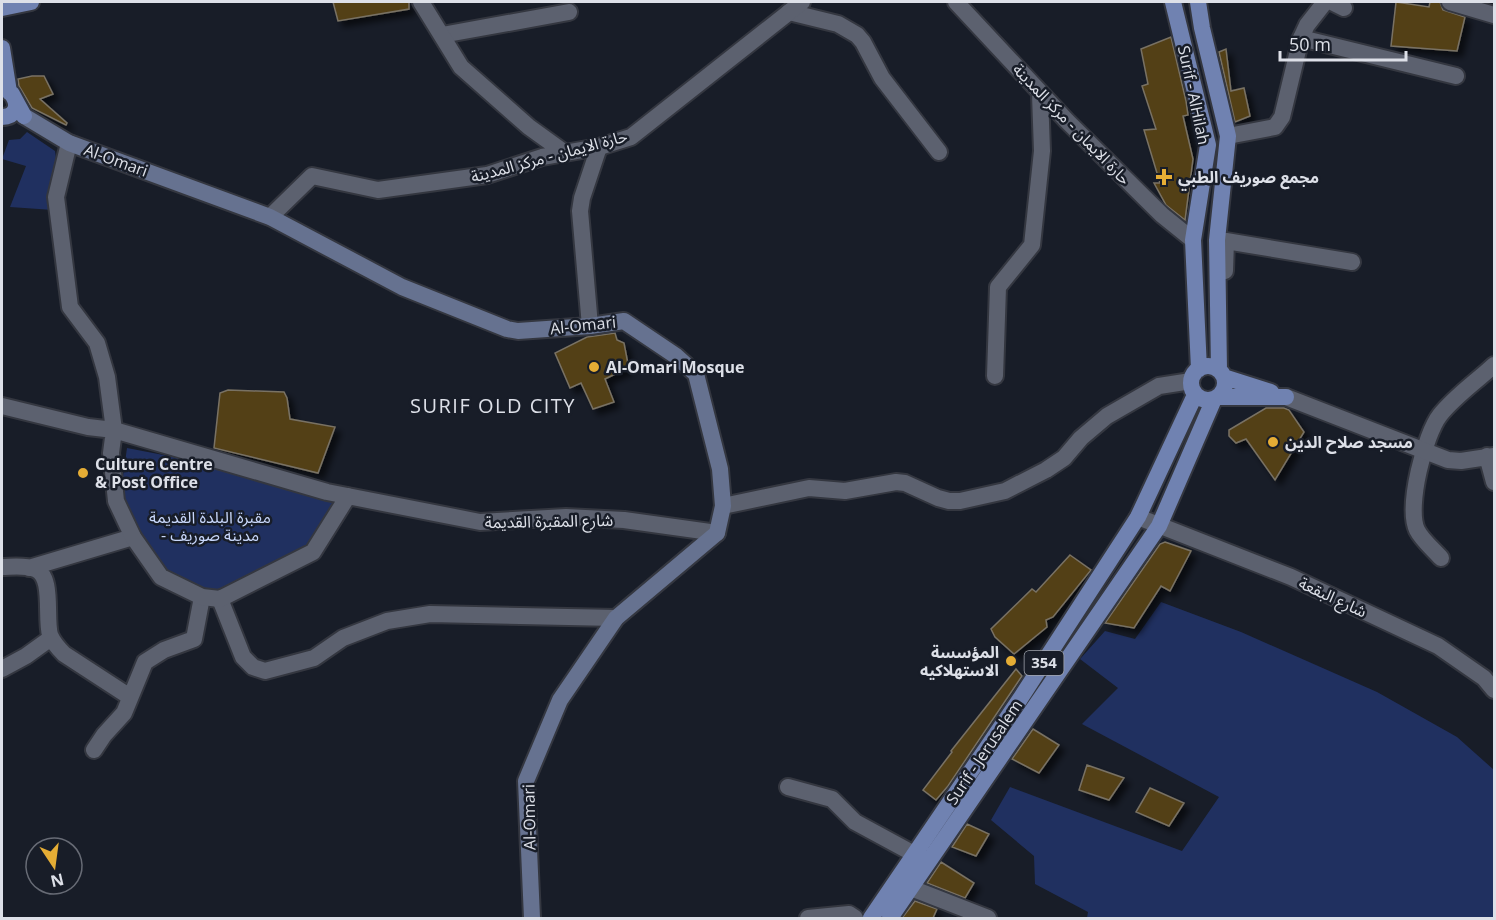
<svg xmlns="http://www.w3.org/2000/svg" width="1496" height="920" font-family="'Open Sans','Noto Sans Arabic',sans-serif">
  <style>
    .green { fill: #203060 }
    .building { fill: #523f19; stroke: #797264; stroke-width: 1.5; filter: url(#shadow) }
    .lines { fill: none; stroke-linecap: round; stroke-linejoin: round }
    .minor-casing { stroke: #343740; stroke-width: 20 }
    .tertiary-casing { stroke: #343740; stroke-width: 20 }
    .secondary-casing { stroke: #343740; stroke-width: 20 }
    .primary-casing { stroke: #343740; stroke-width: 20 }
    .minor { stroke: #5c616f; stroke-width: 16 }
    .tertiary { stroke: #5c616f; stroke-width: 16 }
    .secondary { stroke: #667290; stroke-width: 16 }
    .primary { stroke: #7082b1; stroke-width: 16 }
    .poi-dot { fill: #e5ad35; stroke: #181d28; stroke-width: 2 }
    .labels { text-anchor: middle; stroke-width: 5; stroke-linejoin: round; paint-order: stroke }
    .shield { fill: #181d28; stroke: #a2a6ae; stroke-width: 1.5 }
    .shield-label { font-size: 15px; font-weight: bold; fill: #dde0e8 }
    .street-label { font-size: 16px; fill: #dde0e8; stroke: #181d28 }
    .poi-label { font-size: 16px; font-weight: bold; fill: #dde0e8; stroke: #181d28; text-anchor: start }
    .park-label { font-size: 16px; fill: #c8d7fb; stroke: #181d28 }
    .quarter-label { font-size: 20px; letter-spacing: 1.5px; fill: #dde0e8; stroke: #181d28 }
  </style>
  <defs>
    <filter id="shadow"><feDropShadow dx="5.5" dy="5.5" stdDeviation="3" flood-color="#0009"/></filter>
  </defs>
  <rect width="100%" height="100%" fill="#181d28"/>
  <path class="green" d="M27,132L55,151L57,165L53,210L10,207L26,166L2,159L9,140L20,139Z
    M127,448L345,490L310,548L211,594L164,573L147,549L120,497Z
    M1161,602L1241,632L1377,692L1457,737L1494,770V918H1087L1088,912L1035,884L1034,856L991,820L1010,787L1182,851L1219,797L1082,724L1118,688L1080,659L1105,631L1135,639Z"/>
  <path class="building" d="M333,2H409V9L338,21Z
    M1396,2L1429,7L1430,2H1440L1443,10L1465,17L1457,51L1391,46Z
    M1171,37L1186,101L1188,115L1183,116L1193,159L1185,220L1166,205L1154,183H1160L1144,130L1156,129L1142,86L1148,84L1141,49Z
    M1226,49L1231,91L1244,88L1250,116L1235,122L1219,52Z
    M32,76H44L53,94L40,99L67,123L66,125L32,108L19,86L18,79Z
    M615,333L617,340L624,343L628,364L626,369L605,379L614,402L593,409L581,383L570,388L555,353L587,337Z
    M228,390L284,392L287,398L290,419L335,427L318,473L214,448L220,393Z
    M1266,408H1284L1289,410L1304,432L1275,480L1246,439L1236,443L1229,436V430Z
    M1165,542L1191,551L1170,591L1161,586L1134,628L1105,623L1160,544Z
    M1070,555L1091,570L1053,617L1046,620L1047,627L1014,654L995,637L991,629L1032,589L1036,592Z
    M1016,669L1022,676L948,786L936,800L923,790L952,752L951,751Z
    M1033,729L1059,745L1039,773L1012,759Z
    M1087,765L1124,778L1109,800L1079,790Z
    M1150,788L1184,803L1169,826L1136,812Z
    M967,824L989,834L976,856L952,847Z
    M941,862L974,883L965,898L927,883Z
    M915,901L937,909L933,918H902Z"/>
  <g class="lines">
    <defs>
      <path id="minor" d="M1450,2L1494,15
        M789,12L838,24L857,35L863,42L882,78L939,152
        M442,35L569,12
        M1301,38L1456,76
        M1218,272L1225,271L1226,241L1352,262
        M590,326L580,211L582,198L599,147
        M995,376L998,287L1032,245L1042,151L1040,94
        M1441,558C1433,549 1422,540 1417,530C1406,507 1425,434 1440,415C1455,396 1477,381 1494,365
        M2,567C11,567 25,565 35,569C54,576 45,617 50,635C53,642 58,648 64,654L130,697
        M29,568L133,537
        M220,599L243,657L253,667L265,671L314,658L343,638L387,621L430,614L616,618
        M2,669L26,656L51,638
        M94,750L104,735L124,713L145,662L164,650L194,639L202,597
        M788,787L832,799L855,822L914,854
        M911,888L988,918
        M808,918L849,914L855,918"/>
      <path id="tertiary" d="M421,2L461,67L529,127L565,153
        M956,2L1067,121L1162,215L1193,240
        M1332,2L1344,8
        M1228,136L1275,127L1282,117L1301,38L1307,25L1325,2
        M69,143L56,197L70,307L97,343L107,377L114,430L111,453L116,501L133,537L161,577L202,597L220,599L313,552L348,496
        M270,217L312,176L378,190L487,175L542,157L599,147L631,137L802,2
        M1286,397L1448,460L1461,461L1494,456
        M2,406L88,427L114,430L327,492L480,522L566,517L624,520L717,533
        M1487,456L1494,482
        M723,506L809,488L845,491L896,482L905,483L938,498L949,501H960L1005,491L1046,470L1064,458L1081,438L1107,416L1159,386L1191,381
        M1138,517L1291,577L1438,646L1484,678L1494,690"/>
      <path id="secondary" d="M24,116L69,143L270,217L402,287L507,329L518,331L590,326L624,321L676,356L696,374L720,469L723,506L717,533L616,618L560,700L526,781L532,918"/>
      <path id="primary" d="M1173,2L1208,145L1193,240L1199,369
        M1198,2L1202,28L1228,136L1217,240L1219,370
        M2,8L31,2
        M2,48L9,92L12,94L24,116
        M2,117C14,117 20,107 13,96
        M1191 383a17 17 0 1 1 34 0a17 17 0 1 1-34 0Z
        M1224,377L1271,392
        M1218,397H1286
        M871,918L1020,699L1138,517L1195,395
        M890,918L1159,526L1214,399"/>
    </defs>
    <use href="#minor" class="minor-casing"/>
    <use href="#tertiary" class="tertiary-casing"/>
    <use href="#secondary" class="secondary-casing"/>
    <use href="#primary" class="primary-casing"/>
    <use href="#minor" class="minor"/>
    <use href="#tertiary" class="tertiary"/>
    <use href="#secondary" class="secondary"/>
    <use href="#primary" class="primary"/>
  </g>
  <g class="poi-dot">
    <path d="M1161 168h6v6h6v6h-6v6h-6v-6h-6v-6h6z"/>
    <circle cx="594" cy="367" r="6"/>
    <circle cx="1273" cy="442" r="6"/>
    <circle cx="83" cy="473" r="6"/>
    <circle cx="1011" cy="661" r="6"/>
  </g>
  <g class="labels">
    <rect class="shield" x="1024.5" y="651" width="39" height="24" rx="4.5"/>
    <g class="shield-label">
      <text x="1044" y="668">354</text>
    </g>
    <g class="street-label">
      <text transform="translate(1194 95) rotate(78)" y="6">Surif - AlHilah</text>
      <text transform="translate(1072 124) rotate(46)" y="6">حارة الايمان - مركز المدينة</text>
      <text transform="translate(549 156) rotate(-15)" y="6">حارة الايمان - مركز المدينة</text>
      <text transform="translate(116 160) rotate(20)" y="6">Al-Omari</text>
      <text transform="translate(583 325) rotate(-6)" y="6">Al-Omari</text>
      <text transform="translate(549 521) rotate(-1)" y="6">شارع المقبرة القديمة</text>
      <text transform="translate(1333 597) rotate(25)" y="6">شارع البقعة</text>
      <text transform="translate(984 752) rotate(-56)" y="6">Surif - Jerusalem</text>
      <text transform="translate(529 817) rotate(-91)" y="6">Al-Omari</text>
    </g>
    <g class="poi-label">
      <text x="1178" y="183">مجمع صوريف الطبي</text>
      <text x="606" y="373">Al-Omari Mosque</text>
      <text x="1285" y="448">مسجد صلاح الدين</text>
      <text x="95" y="470">Culture Centre<tspan x="95" dy="18">&amp; Post Office</tspan></text>
      <text x="999" y="658" text-anchor="end">المؤسسة<tspan x="999" dy="18">الاستهلاكيه</tspan></text>
    </g>
    <g class="park-label">
      <text x="210" y="523">مقبرة البلدة القديمة<tspan x="210" dy="18">- مدينة صوريف</tspan></text>
    </g>
    <g class="quarter-label">
      <text x="493" y="413">SURIF OLD CITY</text>
    </g>
  </g>
  <rect width="1496" height="920" fill="none" stroke="#dde0e8" stroke-width="6"/>
  <g transform="translate(54 866) rotate(167)"><circle r="28" fill="#181d28" stroke="#676b75" stroke-width="1.5"/>
  <path d="M0-4.5L10 22L0 15L-10 22Z" fill="#e5ad35"/>
  <text y="-9" font-size="16" font-weight="bold" text-anchor="middle" fill="#dde0e8">N</text>
  </g>
  <path d="M1280 51v9h126v-9" fill="none" stroke="#dde0e8" stroke-width="3"/>
  <text x="1289" y="51" font-size="18" fill="#dde0e8" stroke="#181d28" stroke-width="4.5" paint-order="stroke">50 m</text>
</svg>
